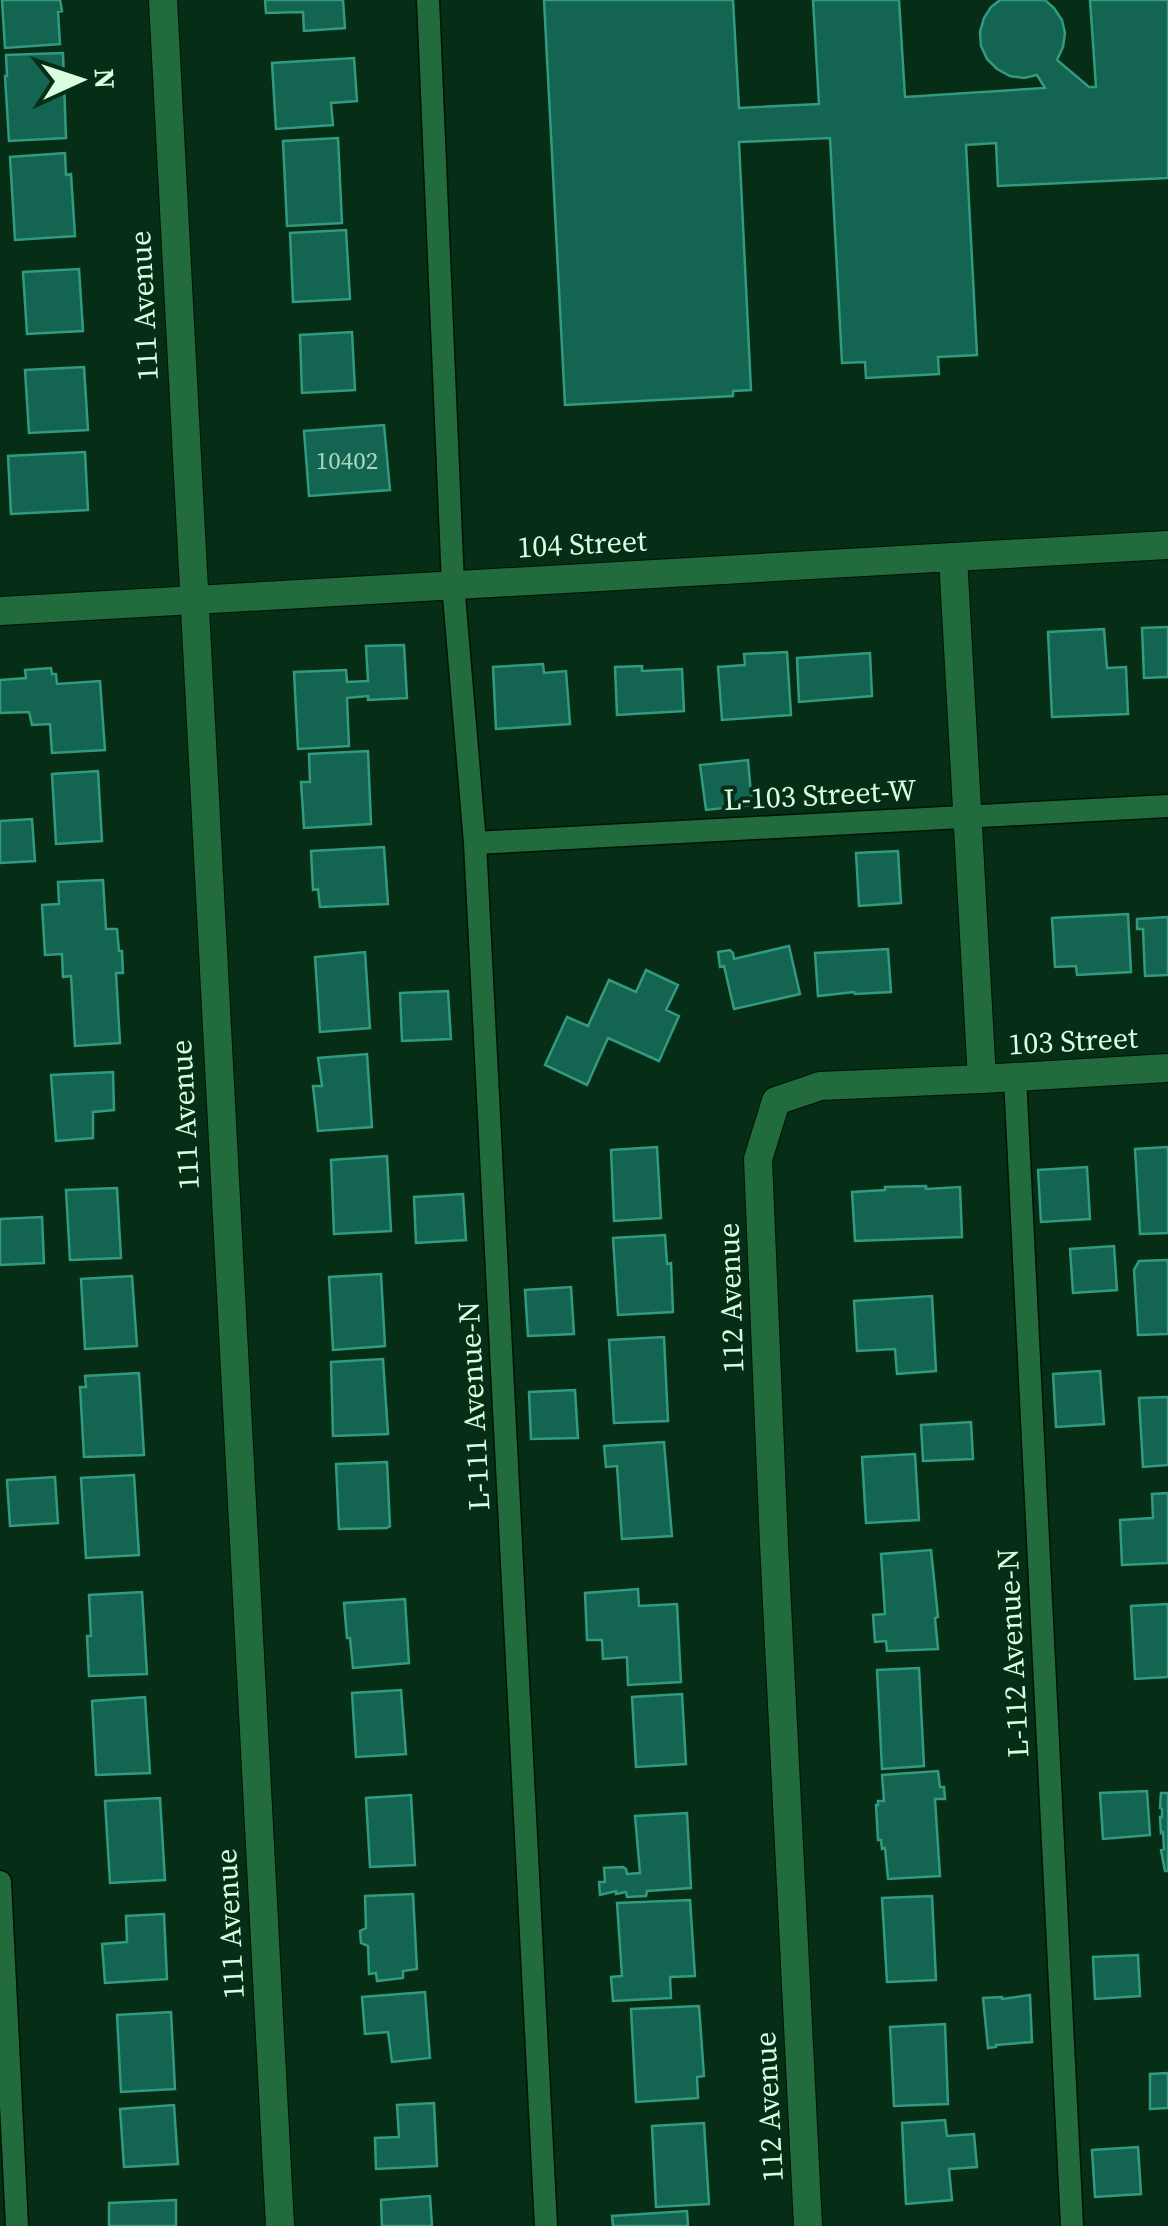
<svg xmlns="http://www.w3.org/2000/svg" width="1168" height="2226" font-family="'Source Serif 4',serif">
  <style>
    .building { fill: #136451; stroke: #319a7f; stroke-width: 2.5 }
    .lines { fill: none; stroke-linecap: round; stroke-linejoin: round }
    .service-casing { stroke: #011306; stroke-width: 25 }
    .minor-casing { stroke: #011306; stroke-width: 30 }
    .tertiary-casing { stroke: #011306; stroke-width: 30 }
    .service { stroke: #216b3d; stroke-width: 22 }
    .minor { stroke: #216b3d; stroke-width: 28 }
    .tertiary { stroke: #216b3d; stroke-width: 28 }
    .labels { text-anchor: middle; stroke-width: 8; stroke-linejoin: round; paint-order: stroke }
    .number-label { font-size: 25px; fill: #a8d7bd }
    .street-label { font-size: 30px; fill: #d9fde1; stroke: #062d15 }
  </style>
  <rect width="100%" height="100%" fill="#062d15"/>
  <path class="building" d="M2,0H60L62,11L58,12L60,44L5,48Z
    M265,0H343L345,28L304,31L303,12L266,13Z
    M544,0H733L739,108L819,104L813,0H899L905,97L1045,88L1037,75L1024,78L1010,76L997,69L987,59L981,46L980,32L984,18L991,7L1000,0H1045L1054,8L1062,20L1065,33L1063,47L1057,60L1089,87H1096L1090,0H1168V178L998,186L996,143L966,145L977,355L938,357L939,374L866,378L865,362L842,363L830,138L739,142L751,390L733,391V396L565,405Z
    M63,53L66,138L9,141L5,76H7L6,55Z
    M354,58L357,101L331,103L333,125L276,129L272,63Z
    M338,138L342,223L287,226L283,141Z
    M65,153L66,175L71,174L75,236L15,240L10,157Z
    M346,230L350,299L293,302L290,233Z
    M79,269L83,331L27,334L23,272Z
    M352,332L355,390L302,393L300,335Z
    M84,367L88,430L29,433L25,370Z
    M384,425L390,490L309,496L304,431Z
    M85,452L88,510L11,514L8,456Z
    M1168,627V677L1144,678L1142,628Z
    M1104,629L1107,668L1126,667L1128,714L1052,717L1048,632Z
    M404,645L407,698L368,700V696L347,698L349,746L298,749L294,672L346,670L347,682L368,681L366,646Z
    M787,652L791,715L722,720L718,667L745,665L744,654Z
    M870,653L872,696L799,702L797,658Z
    M543,664L544,673L566,671L570,724L496,729L493,667Z
    M642,666V671L682,669L684,711L617,715L615,667Z
    M51,668L52,674H56L57,684L100,681L105,750L52,753L50,724L32,725L29,712L0,713V680L26,678L25,670Z
    M368,751L371,824L304,828L301,782H310L309,754Z
    M748,760L752,805L706,810L700,765Z
    M98,771L102,841L56,844L52,774Z
    M32,819L35,861L0,863V821Z
    M384,847L388,904L320,907L318,889L313,890L311,851Z
    M898,851L901,903L859,906L856,853Z
    M103,880L106,929H117L119,951H122L123,973H116L120,1043L75,1046L71,976L63,977L62,954L45,955L42,905L59,904L58,882Z
    M1128,914L1131,972L1077,975L1076,966L1055,967L1052,918Z
    M1168,917V975L1145,976L1143,929H1137V919Z
    M789,946L800,994L734,1009L724,966L720,967L718,952L730,950L733,953L734,959Z
    M888,949L891,992L855,994L854,992L818,996L815,953Z
    M365,952L370,1028L320,1032L315,957Z
    M646,970L678,985L666,1010L679,1016L659,1061L608,1038L587,1085L545,1065L567,1017L588,1026L609,980L636,992Z
    M448,991L451,1039L402,1041L400,993Z
    M367,1054L372,1127L318,1131L313,1086H322L318,1058Z
    M113,1072L114,1110L93,1112V1138L56,1141L51,1075Z
    M657,1147L661,1218L614,1221L611,1150Z
    M1168,1147V1233L1140,1234L1135,1149Z
    M387,1156L391,1231L334,1234L331,1160Z
    M1087,1167L1090,1219L1041,1222L1038,1170Z
    M926,1186V1189L960,1187L962,1237L855,1241L852,1192L885,1190V1187Z
    M117,1188L121,1258L70,1260L66,1190Z
    M463,1194L466,1240L416,1243L414,1197Z
    M42,1217L44,1263L0,1265V1219Z
    M665,1235L667,1264L671,1263L673,1312L618,1315L613,1238Z
    M1114,1246L1117,1290L1073,1293L1070,1249Z
    M1168,1260V1334L1138,1335L1134,1270L1139,1261Z
    M381,1274L385,1346L333,1350L329,1277Z
    M132,1276L137,1346L85,1349L81,1279Z
    M571,1287L574,1334L528,1336L525,1290Z
    M932,1296L936,1371L897,1374L895,1349L857,1351L854,1301Z
    M664,1337L668,1421L614,1423L609,1340Z
    M383,1359L388,1434L333,1436L331,1362Z
    M1100,1371L1104,1424L1056,1427L1053,1374Z
    M139,1373L144,1455L84,1457L80,1387H86L85,1376Z
    M575,1390L578,1438L531,1439L529,1392Z
    M1168,1397V1465L1143,1467L1139,1398Z
    M971,1422L973,1459L923,1461L921,1425Z
    M664,1442L672,1536L622,1539L617,1466L606,1467L604,1446Z
    M915,1454L919,1520L866,1523L862,1457Z
    M387,1462L390,1526L387,1528L339,1529L336,1464Z
    M134,1475L139,1555L86,1558L81,1478Z
    M55,1477L58,1523L10,1526L7,1480Z
    M1168,1493V1563L1122,1565L1120,1520L1153,1518L1152,1494Z
    M931,1550L938,1617L935,1618L938,1649L887,1651L886,1641L875,1642L873,1615L885,1614L881,1554Z
    M638,1589L639,1606L677,1604L681,1682L628,1685L627,1657L603,1659L602,1640H587L585,1593Z
    M142,1592L147,1674L89,1676L87,1636H91L89,1595Z
    M405,1599L409,1663L353,1668L350,1638H347L344,1603Z
    M1168,1604V1677L1135,1679L1131,1606Z
    M919,1668L924,1766L882,1769L877,1670Z
    M401,1690L406,1754L356,1757L352,1693Z
    M682,1694L686,1764L636,1767L632,1697Z
    M145,1697L150,1773L96,1775L92,1701Z
    M938,1771L940,1787H944L945,1799H935L940,1876L888,1879L885,1848L882,1849L881,1840H878L876,1805H878V1801H884L882,1775Z
    M1147,1791L1150,1835L1103,1839L1100,1793Z
    M1161,1793H1168V1871H1165L1161,1850L1164,1849L1163,1832L1161,1833L1160,1817H1162V1809L1160,1808Z
    M411,1795L415,1865L370,1867L366,1798Z
    M160,1798L165,1880L110,1883L105,1801Z
    M687,1813L691,1888L647,1891L646,1896L627,1897L626,1892L616,1894V1891L600,1895L599,1882H605L604,1868L623,1867L626,1869L627,1874L640,1873L635,1816Z
    M413,1894L417,1969L403,1971V1978L377,1981L376,1973L369,1974L368,1946L361,1943L360,1931L366,1928L365,1896Z
    M932,1896L936,1980L887,1982L882,1898Z
    M690,1900L695,1976L670,1977L671,1998L613,2001L611,1977L622,1976L617,1903Z
    M164,1914L167,1979L105,1983L102,1944L127,1942L126,1916Z
    M1138,1955L1140,1996L1095,1999L1093,1957Z
    M425,1992L430,2058L392,2062L388,2032L365,2034L362,1997Z
    M1030,1995L1032,2042L996,2045V2047L988,2048L983,1998L1002,1997V1999Z
    M699,2006L704,2076L697,2077L698,2098L636,2102L631,2009Z
    M171,2012L175,2089L121,2092L117,2015Z
    M945,2024L948,2104L894,2106L890,2027Z
    M1168,2073V2108L1150,2109V2074Z
    M434,2103L437,2166L376,2169L375,2138L399,2137L397,2105Z
    M174,2105L178,2164L124,2167L120,2109Z
    M945,2120L947,2136L974,2134L977,2167L949,2169L952,2200L906,2204L902,2123Z
    M704,2123L709,2204L656,2207L652,2126Z
    M1138,2147L1141,2194L1095,2197L1092,2150Z
    M430,2196L432,2226H382L381,2200Z
    M176,2200V2226H109V2203Z
    M687,2211L688,2226H613L612,2216Z"/>
  <g class="lines">
    <defs>
      <path id="service" d="M428,0L453,584L475,843L546,2226
        M475,843L1168,806
        M1015,1077L1072,2226
        M0,1882L17,2226"/>
      <path id="minor" d="M163,0C196,742 236,1484 280,2226
        M953,557L1168,545
        M808,2226L774,1544L758,1159L776,1101L820,1086L982,1079"/>
      <path id="tertiary" d="M0,611L953,557L982,1079L1168,1068"/>
    </defs>
    <use href="#service" class="service-casing"/>
    <use href="#minor" class="minor-casing"/>
    <use href="#tertiary" class="tertiary-casing"/>
    <use href="#service" class="service"/>
    <use href="#minor" class="minor"/>
    <use href="#tertiary" class="tertiary"/>
  </g>
  <g class="labels">
    <g class="number-label">
      <text x="347" y="469">10402</text>
    </g>
    <g class="street-label">
      <text transform="translate(144 306) rotate(-93)" y="10">111 Avenue</text>
      <text transform="translate(582 544) rotate(-3)" y="10">104 Street</text>
      <text transform="translate(820 795) rotate(-3)" y="10">L-103 Street-W</text>
      <text transform="translate(1073 1041) rotate(-3)" y="10">103 Street</text>
      <text transform="translate(185 1115) rotate(-93)" y="10">111 Avenue</text>
      <text transform="translate(731 1298) rotate(-92)" y="10">112 Avenue</text>
      <text transform="translate(474 1406) rotate(-93)" y="10">L-111 Avenue-N</text>
      <text transform="translate(1013 1653) rotate(-93)" y="10">L-112 Avenue-N</text>
      <text transform="translate(230 1924) rotate(-93)" y="10">111 Avenue</text>
      <text transform="translate(769 2107) rotate(-93)" y="10">112 Avenue</text>
    </g>
  </g>
  <g transform="translate(80 80) rotate(87)" stroke="#062d15" stroke-width="8" paint-order="stroke">
  <path d="M0-8L18 38L0 25L-18 38Z" fill="#d9fde1"/>
  <text y="-15" font-size="28" font-weight="bold" text-anchor="middle" fill="#d9fde1">N</text>
  </g>
</svg>
